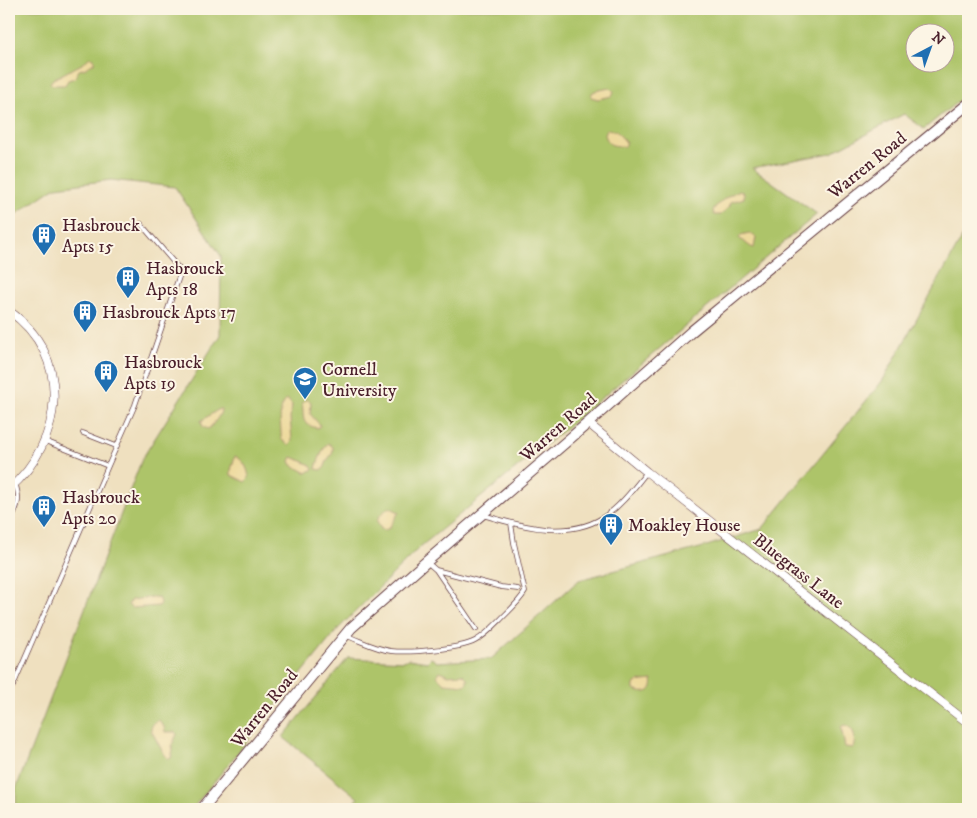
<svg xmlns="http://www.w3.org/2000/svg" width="977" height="818" font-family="'IM FELL DW Pica',serif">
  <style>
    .green { fill: #adc469; stroke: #7c724a; fill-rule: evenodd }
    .sand { fill: #eeda9e; stroke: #9c7c64 }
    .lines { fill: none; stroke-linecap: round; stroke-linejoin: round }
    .service-casing { stroke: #633c41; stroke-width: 5.5 }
    .minor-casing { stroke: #633c41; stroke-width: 9 }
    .tertiary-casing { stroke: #633c41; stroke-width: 12 }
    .service { stroke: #fff; stroke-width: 4 }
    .minor { stroke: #fff; stroke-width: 8 }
    .tertiary { stroke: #fff; stroke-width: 10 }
    .labels { text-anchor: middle; stroke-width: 4; stroke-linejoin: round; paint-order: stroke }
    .street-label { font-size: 18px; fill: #4a1f2b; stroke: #fcf5e5 }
    .poi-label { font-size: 18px; fill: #4a1f2b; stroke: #fcf5e5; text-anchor: start }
  </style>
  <rect width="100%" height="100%" fill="#fcf5e5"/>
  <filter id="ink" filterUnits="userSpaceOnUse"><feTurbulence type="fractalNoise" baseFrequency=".02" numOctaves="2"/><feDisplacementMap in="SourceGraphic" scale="10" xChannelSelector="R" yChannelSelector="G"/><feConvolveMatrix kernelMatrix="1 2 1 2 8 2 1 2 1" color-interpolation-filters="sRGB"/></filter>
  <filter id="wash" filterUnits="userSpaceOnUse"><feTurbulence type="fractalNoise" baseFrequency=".0096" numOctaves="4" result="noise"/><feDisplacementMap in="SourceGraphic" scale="20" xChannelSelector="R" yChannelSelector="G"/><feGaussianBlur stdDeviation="1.12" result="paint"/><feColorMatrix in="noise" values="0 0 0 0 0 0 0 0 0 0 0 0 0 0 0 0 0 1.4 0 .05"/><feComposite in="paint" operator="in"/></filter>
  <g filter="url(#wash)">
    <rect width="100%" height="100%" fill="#efe0bf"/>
    <path class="green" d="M9,9H968V93L924,129L904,114L831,153L752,168L817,214L577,419L420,547L338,629L192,809H16V789L142,459L220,335L221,256L175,187L111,180L56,187L9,219ZM914,32H944V62H914Z
      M968,227V809H350L358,798L283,737L348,658L404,661L408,659L427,662L431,658L437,662L491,659L579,580L700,548L762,529L883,380Z"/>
    <path class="sand" d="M90,57L94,58V63L86,68L79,70L75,78L68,80L65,85H52L50,83L53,79L82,64Z
      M610,88L614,91L612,96L598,99L591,97L592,93L595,91Z
      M607,129L616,131L626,142V145L624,147C613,144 609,148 605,135Z
      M740,190L744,193V198L731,202L729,207L721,215H714L713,210C719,202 730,194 740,190Z
      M749,233L756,237L754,248L751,247L739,238L741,235Z
      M287,399L292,405L290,418L292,440L290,445H288L281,439C282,425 276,411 287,399Z
      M307,399L311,402L310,414L320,425L318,428C299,425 305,417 302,403Z
      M219,409H221C222,414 212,426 208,429L203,427L201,421Z
      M328,443L333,447C333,454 332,454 328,459C324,466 326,472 316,469C317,462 324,447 328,443Z
      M235,456C244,460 248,469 249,478L245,482L231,475V470Z
      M292,457L309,464L313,469L307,473L292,465L290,461Z
      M388,508H391L399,512L389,528L385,530L381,529L377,521L380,515Z
      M154,597L158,598L160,602L159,606L132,608L128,605L131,600Z
      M440,671L448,675L463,674L467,678V682L465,685L444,683L437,676Z
      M652,680C655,692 644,695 634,690V685L636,682Z
      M159,720L164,727L165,732H175L177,734L172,745L173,750L171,758L168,759C161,751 157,740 151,730L152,724Z
      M844,725C855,727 856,739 853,748L845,747L841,727Z"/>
  </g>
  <g filter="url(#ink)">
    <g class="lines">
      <defs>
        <path id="service" d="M83,433L116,446
          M108,466L135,405L181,271L141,224
          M483,515C523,527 572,541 608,514C624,503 635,486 647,472
          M9,525C16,508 22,503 15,483
          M428,563L436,570L501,587L518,589
          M436,570L476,629
          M347,636C361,641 376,649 391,651C409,653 460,649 475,641C485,636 494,626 502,618C510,610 519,602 525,592L514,543L511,523
          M9,685L13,686L108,466L45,441"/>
        <path id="minor" d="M9,311C73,355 64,442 9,489
          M588,423L647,472L968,723"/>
        <path id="tertiary" d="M202,809L351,628L426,562L588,423L692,331L968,104"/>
      </defs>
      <use href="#service" class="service-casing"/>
      <use href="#minor" class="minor-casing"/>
      <use href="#tertiary" class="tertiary-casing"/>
      <use href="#service" class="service"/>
      <use href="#minor" class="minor"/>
      <use href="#tertiary" class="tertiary"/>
    </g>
  </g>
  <defs>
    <symbol id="building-pin" viewBox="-11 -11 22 30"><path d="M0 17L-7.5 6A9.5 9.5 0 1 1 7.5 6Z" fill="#1f6fb2" stroke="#fcf5e5"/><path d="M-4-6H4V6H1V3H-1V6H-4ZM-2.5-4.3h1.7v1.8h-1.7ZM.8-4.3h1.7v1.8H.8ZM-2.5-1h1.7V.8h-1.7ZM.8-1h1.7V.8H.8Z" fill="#fff"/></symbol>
    <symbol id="university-pin" viewBox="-11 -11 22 30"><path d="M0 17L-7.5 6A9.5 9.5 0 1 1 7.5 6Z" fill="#1f6fb2" stroke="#fcf5e5"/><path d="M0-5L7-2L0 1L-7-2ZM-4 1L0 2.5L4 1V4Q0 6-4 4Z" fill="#fff"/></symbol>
  </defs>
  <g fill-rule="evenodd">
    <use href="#building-pin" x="30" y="221" width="28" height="38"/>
    <use href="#building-pin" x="114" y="264" width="28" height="38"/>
    <use href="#building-pin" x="71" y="298" width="28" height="38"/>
    <use href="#building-pin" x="92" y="358" width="28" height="38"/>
    <use href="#university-pin" x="291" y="365" width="28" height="38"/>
    <use href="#building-pin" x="30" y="493" width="28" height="38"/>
    <use href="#building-pin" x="597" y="511" width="28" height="38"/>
  </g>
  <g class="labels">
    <g class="street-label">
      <text transform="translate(867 165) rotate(-39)" y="6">Warren Road</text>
      <text transform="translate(558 427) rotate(-41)" y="6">Warren Road</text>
      <text transform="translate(799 571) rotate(38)" y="6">Bluegrass Lane</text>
      <text transform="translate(264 708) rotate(-51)" y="6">Warren Road</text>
    </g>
    <g class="poi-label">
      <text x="62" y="231">Hasbrouck<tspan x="62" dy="21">Apts 15</tspan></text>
      <text x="146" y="274">Hasbrouck<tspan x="146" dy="21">Apts 18</tspan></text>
      <text x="102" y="318">Hasbrouck Apts 17</text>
      <text x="124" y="368">Hasbrouck<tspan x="124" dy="21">Apts 19</tspan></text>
      <text x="322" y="375">Cornell<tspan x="322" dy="21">University</tspan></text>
      <text x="62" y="503">Hasbrouck<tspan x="62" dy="21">Apts 20</tspan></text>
      <text x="628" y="531">Moakley House</text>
    </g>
  </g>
  <rect width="977" height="818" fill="none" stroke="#fcf5e5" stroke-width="30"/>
  <g transform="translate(930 48) rotate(41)"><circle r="24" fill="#fcf5e5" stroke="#b59f9b"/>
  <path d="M0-4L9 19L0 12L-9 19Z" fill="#1f6fb2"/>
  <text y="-8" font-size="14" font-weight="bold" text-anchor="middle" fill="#4a1f2b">N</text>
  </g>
</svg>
